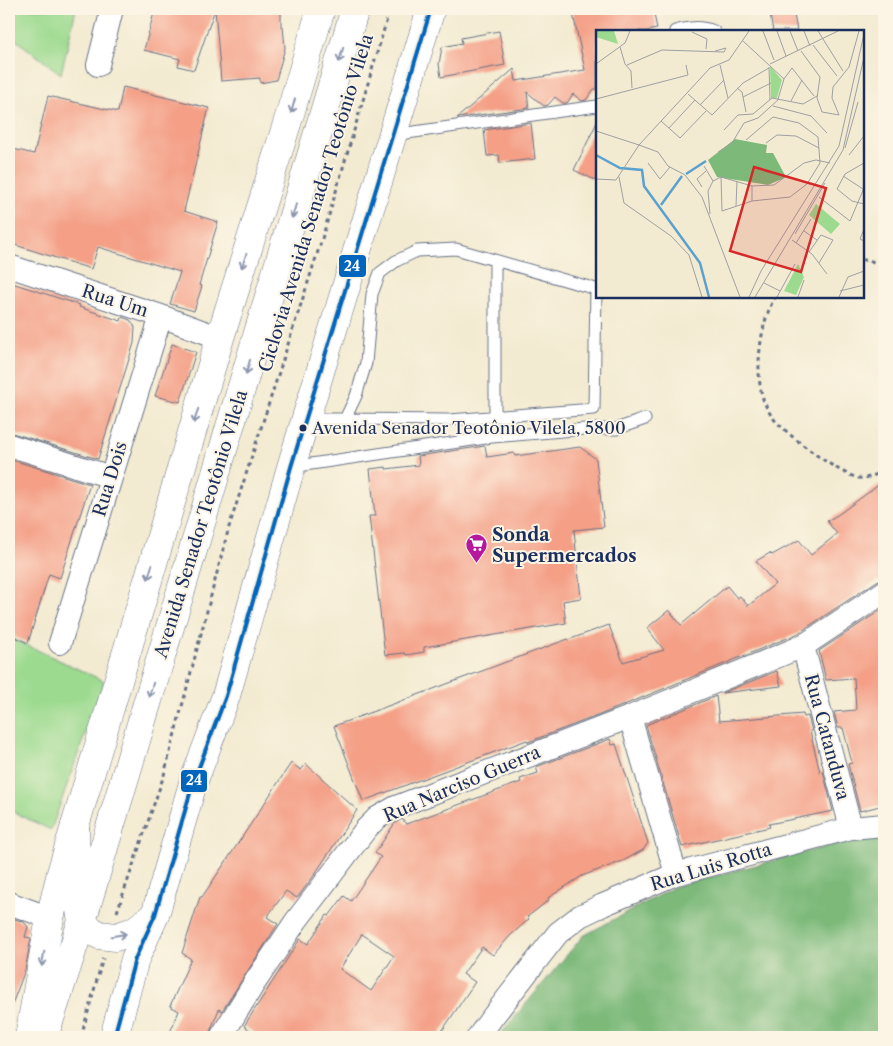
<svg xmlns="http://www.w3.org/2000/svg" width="893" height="1046" font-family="'Libre Caslon Text',serif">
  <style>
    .green { fill: #9cda8f; stroke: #5c8476 }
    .forest { fill: #7dba7a; stroke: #4c746c }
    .building { fill: #f49f86; fill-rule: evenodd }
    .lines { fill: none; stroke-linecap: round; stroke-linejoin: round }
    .service-casing { stroke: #677186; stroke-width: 13 }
    .minor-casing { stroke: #677186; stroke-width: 24 }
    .tertiary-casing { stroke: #677186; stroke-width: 29 }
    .primary-casing { stroke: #677186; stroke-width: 29 }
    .path { stroke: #677186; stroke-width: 3; stroke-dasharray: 4 4; stroke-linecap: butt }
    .service { stroke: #fff; stroke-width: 11 }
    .minor { stroke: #fff; stroke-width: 22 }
    .tertiary { stroke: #fff; stroke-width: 28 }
    .primary { stroke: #fff; stroke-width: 28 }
    .bus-1-casing { stroke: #fcf5e5; stroke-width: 8 }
    .bus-1 { stroke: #0065bd; stroke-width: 4 }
    .oneway { stroke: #8d97ae }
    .bus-dot { fill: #1b2f5e; stroke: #fcf5e5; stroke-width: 2 }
    .labels { text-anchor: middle; stroke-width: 4; stroke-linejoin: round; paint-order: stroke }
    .bus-label { font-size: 17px; fill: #1b2f5e; stroke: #fcf5e5; text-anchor: start }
    .street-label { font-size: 18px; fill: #1b2f5e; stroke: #fcf5e5 }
    .poi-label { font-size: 18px; font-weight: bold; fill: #1b2f5e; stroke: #fcf5e5; text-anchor: start }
    .inset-river { fill: none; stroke: #5aa1d0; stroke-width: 2.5 }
    .inset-road { fill: none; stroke: #9da0a3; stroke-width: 1 }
    .view { fill: #d62828; fill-opacity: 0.15; stroke: #d62828; stroke-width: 2.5 }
    .inset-edge { fill: none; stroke: #1b2f5e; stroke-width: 2.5 }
    .line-badge { stroke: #fcf5e5; stroke-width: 2 }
    .badge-label { font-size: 14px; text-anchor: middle; font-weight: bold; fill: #fff }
  </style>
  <rect width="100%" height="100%" fill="#fcf5e5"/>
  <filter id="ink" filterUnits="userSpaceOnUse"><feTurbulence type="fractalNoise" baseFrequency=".02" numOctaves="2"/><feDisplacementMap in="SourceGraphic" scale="10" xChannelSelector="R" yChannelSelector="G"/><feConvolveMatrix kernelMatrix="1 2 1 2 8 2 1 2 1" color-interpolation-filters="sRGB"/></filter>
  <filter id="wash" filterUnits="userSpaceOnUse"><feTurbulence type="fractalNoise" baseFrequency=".0096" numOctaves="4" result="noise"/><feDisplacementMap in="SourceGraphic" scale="20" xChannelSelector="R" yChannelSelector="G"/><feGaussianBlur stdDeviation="1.12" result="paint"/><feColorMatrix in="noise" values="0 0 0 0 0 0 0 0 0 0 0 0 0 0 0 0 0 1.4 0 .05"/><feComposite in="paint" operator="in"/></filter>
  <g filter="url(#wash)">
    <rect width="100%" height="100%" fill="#f3ebd1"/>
    <path class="green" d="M9,9H76L61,74L16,40L9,29Z
      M9,637L104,681L51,830L9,810Z"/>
    <path class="forest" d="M884,836V1037H498L583,936L676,886L856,839Z"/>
    <g id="blocks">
      <path class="building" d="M155,9H215L194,70L178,66L180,59L144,50Z
        M215,9H281V26H283L285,48L276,80L260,83V78L221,81Z
        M572,9H653L657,29L646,31H597V89H594L586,100L582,101L573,94L567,103H563L555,97L548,105L544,106L527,92L529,108L457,118L514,69L516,81L585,70Z
        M769,9H793L797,31H773Z
        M499,31L505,65L441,77L439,64L442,47L462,43L461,38Z
        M123,87L209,108L184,211L218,222L199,285L202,286L194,311L170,304L180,272L98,247L91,269L9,243V148L34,154L48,96L118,112Z
        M597,122V181L574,170Z
        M531,123L535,159L500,163L499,155L487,156L484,130Z
        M9,282L80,305L79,307L121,321L122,317L130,320L135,327L134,343L98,459L9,432Z
        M172,344L196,352L180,402L155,396Z
        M485,446L487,457L514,453L515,456L580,447L596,459L604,527L574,530L581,598L563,601L566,623L424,647V652L406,655L405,653L385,655L369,516H375L370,469L386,467V469L419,465L418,456Z
        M9,459L90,484L60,578L49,574L28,643L9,634Z
        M884,481V579L877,581L797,634L602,714L528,742L527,740L363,801L334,726L568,639V640L609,625L623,662L664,650L647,628L669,610L681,625L727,586L737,598L740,596L748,606L775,584L756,561L770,553L772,555L799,540L811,555L837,534L827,521L839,514Z
        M884,608V805L860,811L848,764L852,763L843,728H838L834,712L856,710L854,678L826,680L819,651Z
        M777,671L781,686L722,693Z
        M716,696L719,721L803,714L804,717L808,716L812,731H810L820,772L823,771L833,811L769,824L770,827L682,847L646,725Z
        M610,739L612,745L616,744L648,843L643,850L623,861L582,876L548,898L549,900L527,917L529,919L510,936L493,955L482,947L463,974L475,982L438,1037H261L244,1026L300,939L308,944L327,915L329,916L344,896L351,901L381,857L375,853L395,823L402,819L406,824L521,782L520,779L538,773L536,767ZM362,934L394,956L371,991L340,969Z
        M291,763L301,770L306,764L357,810L313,877L297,898L286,891L267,917L278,924L222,1011L219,1009L208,1037H168L179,1011L170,1006L191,959L182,953L200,897H202L227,860Z
        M9,917L24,922L28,927L25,937L31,938L25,970L11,1007H9Z"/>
    </g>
  </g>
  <g filter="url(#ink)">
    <use href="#blocks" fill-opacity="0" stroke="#677186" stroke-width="1"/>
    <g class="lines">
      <defs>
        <path id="service" d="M675,31C689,27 700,26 714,31
          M393,135L597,106
          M456,249L596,289L594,409L449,420L345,419L356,396L366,363L372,294L380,273L396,261L417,251Z
          M495,417V261
          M306,419H345
          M291,467L492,437L585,429H616L645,419"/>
        <path id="minor" d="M98,65L112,9
          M9,266L161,316L220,338
          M9,445L111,477
          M60,643L161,316
          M803,646L851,828
          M630,717L676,874
          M9,903L50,918
          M221,1037L255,982L296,921L366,829L377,818L396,807L630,717L803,646L884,592
          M478,1037L491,1019L558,933L580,916L603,905L676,874L851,828L884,825"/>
        <path id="tertiary" d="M29,1037L50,918L61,873L220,338L290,114L321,9"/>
        <path id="primary" d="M75,826L77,893L82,921L89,929L99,935L116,937L134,931L155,915
          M44,1037L82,921L355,9
          M114,1037L135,959L155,915L193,783L226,696L291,467L431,9"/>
      </defs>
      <use href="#service" class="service-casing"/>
      <use href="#minor" class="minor-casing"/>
      <use href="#tertiary" class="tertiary-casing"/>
      <use href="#primary" class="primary-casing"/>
      <path class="path" d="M862,260H869L884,267
        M776,296C760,319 753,378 765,404C769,413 775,422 783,428C797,442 841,475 859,478C868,479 877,474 884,470
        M117,912L164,775L229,527L321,242L390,9
        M81,1037L103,958"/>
      <use href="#service" class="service"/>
      <use href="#minor" class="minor"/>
      <use href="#tertiary" class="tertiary"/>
      <use href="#primary" class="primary"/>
      <defs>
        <path id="bus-1" d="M114,1037L135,959L155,915L193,783L226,696L291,467L431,9"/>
      </defs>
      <use href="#bus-1" class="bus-1-casing"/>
      <use href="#bus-1" class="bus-1"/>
    </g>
    <defs><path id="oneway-shaft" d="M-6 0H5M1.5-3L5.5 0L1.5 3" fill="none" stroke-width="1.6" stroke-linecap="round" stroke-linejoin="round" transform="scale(1.25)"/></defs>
    <g class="oneway">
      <use href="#oneway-shaft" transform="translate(341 55) rotate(107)"/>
      <use href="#oneway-shaft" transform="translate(293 106) rotate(106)"/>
      <use href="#oneway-shaft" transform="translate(294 211) rotate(107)"/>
      <use href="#oneway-shaft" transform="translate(244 261) rotate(108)"/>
      <use href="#oneway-shaft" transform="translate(248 367) rotate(106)"/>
      <use href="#oneway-shaft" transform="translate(196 416) rotate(107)"/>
      <use href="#oneway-shaft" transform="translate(150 572) rotate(107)"/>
      <use href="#oneway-shaft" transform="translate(151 690) rotate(107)"/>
      <use href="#oneway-shaft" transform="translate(119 935) rotate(-10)"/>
      <use href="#oneway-shaft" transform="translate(43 959) rotate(100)"/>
    </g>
  </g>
  <defs>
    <symbol id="supermarket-pin" viewBox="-11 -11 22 30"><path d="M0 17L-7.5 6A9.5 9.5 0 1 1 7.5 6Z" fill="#b5179e" stroke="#fcf5e5"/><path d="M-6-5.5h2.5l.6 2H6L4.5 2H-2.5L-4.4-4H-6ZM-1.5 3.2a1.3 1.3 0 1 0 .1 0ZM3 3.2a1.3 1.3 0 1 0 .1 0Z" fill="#fff"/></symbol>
  </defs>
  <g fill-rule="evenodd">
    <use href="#supermarket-pin" x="464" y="532" width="25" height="34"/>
  </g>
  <circle class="bus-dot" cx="303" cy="428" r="4.5"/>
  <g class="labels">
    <g class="bus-label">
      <text x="312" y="434">Avenida Senador Teotônio Vilela, 5800</text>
    </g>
    <g class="street-label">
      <text transform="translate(316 203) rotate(-73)" y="6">Ciclovia Avenida Senador Teotônio Vilela</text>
      <text transform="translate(115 301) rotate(18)" y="6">Rua Um</text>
      <text transform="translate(110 479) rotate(-73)" y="6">Rua Dois</text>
      <text transform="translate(201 524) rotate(-73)" y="6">Avenida Senador Teotônio Vilela</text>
      <text transform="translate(827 737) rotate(75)" y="6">Rua Catanduva</text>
      <text transform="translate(462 784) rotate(-23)" y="6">Rua Narciso Guerra</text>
      <text transform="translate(711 867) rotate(-17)" y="6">Rua Luis Rotta</text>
    </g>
    <g class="poi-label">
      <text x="492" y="541">Sonda<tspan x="492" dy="21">Supermercados</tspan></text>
    </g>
  </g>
  <g transform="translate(596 30)">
    <rect width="268" height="268" fill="#f3ebd1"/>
    <path d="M0,1H18L22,14L0,7ZM174,36L186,50L181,68H175ZM220,174L244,194L235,204L213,185ZM202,234L208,247L200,265L188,261Z" fill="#9cda8f"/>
    <path d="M139,109L171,115L170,123H177L190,147L172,155L121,147L112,130Z" fill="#7dba7a"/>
    <path class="inset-river" d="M0,125L24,138L46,140L48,156L104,233L113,267M90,144L110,131M65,175L86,146"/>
    <path class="inset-road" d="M167,1L178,30M181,1L190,26M194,1L202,21M208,1L214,16M222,1L247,41M96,2L111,9L110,19M147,11L188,49M217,15L241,46M24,17L29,34L35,41L36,58M205,21L224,47L221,68L226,82L243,85L236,68L237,57L253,37L263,1M0,34L29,13L34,1M174,34L242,1M31,35L66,20L128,22L130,18L119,21M124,35L132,68M173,37L174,70M141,58L146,62L150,82M92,64L116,85L147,53L173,38M147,67L175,53M0,69L92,45L90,35M182,69L188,49L196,38L218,66M195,71L206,50M104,75L128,50M177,76L215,86L231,103M65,91L84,108L110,81M73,98L99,70M128,100L142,85L157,84L176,68L207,74L221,66M0,101L43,115L20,150L0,149M170,113L181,105L200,106L223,118M249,118L262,72M122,122L136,113L148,93L162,88L183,69M253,125L268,106M52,133L64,149L74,137M268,133L249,144L241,159L256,171L268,174M108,136L117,151M247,146L267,159M23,147L28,173L75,206L93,225L106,267M125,147L126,181L156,171L194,167L211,154L224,133L222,107L203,93L177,87L150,110M125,147L156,156L178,155L208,133L220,130L234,133M106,157L101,149L110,141M223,167L254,191L268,158M156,171V156M140,176L141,151M114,184L112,161L117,151L125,147M268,199L264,209L268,211M208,201L221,210M199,204L229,153M196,210L216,224L231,244M200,213L215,189M213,222L225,205L237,210L223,233M168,253L184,261M244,261L268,255M144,267L106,167L89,145L72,136L62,122L43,115L114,38L133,30L153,1M153,267L165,241L243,116L268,4M159,267L247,120L268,27M181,267L199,234M202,267L208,250M243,267L252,247L268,241"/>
    <path class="view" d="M158,137L230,158L205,242L134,221Z"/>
    <rect width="268" height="268" class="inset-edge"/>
  </g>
  <g class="line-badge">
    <rect x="338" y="254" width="29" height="24" rx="5" fill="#0065bd"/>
    <rect x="180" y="769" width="28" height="24" rx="5" fill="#0065bd"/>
  </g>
  <g class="badge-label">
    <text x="352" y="271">24</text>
    <text x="194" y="785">24</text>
  </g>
  <rect width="893" height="1046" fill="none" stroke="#fcf5e5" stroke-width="30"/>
</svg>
